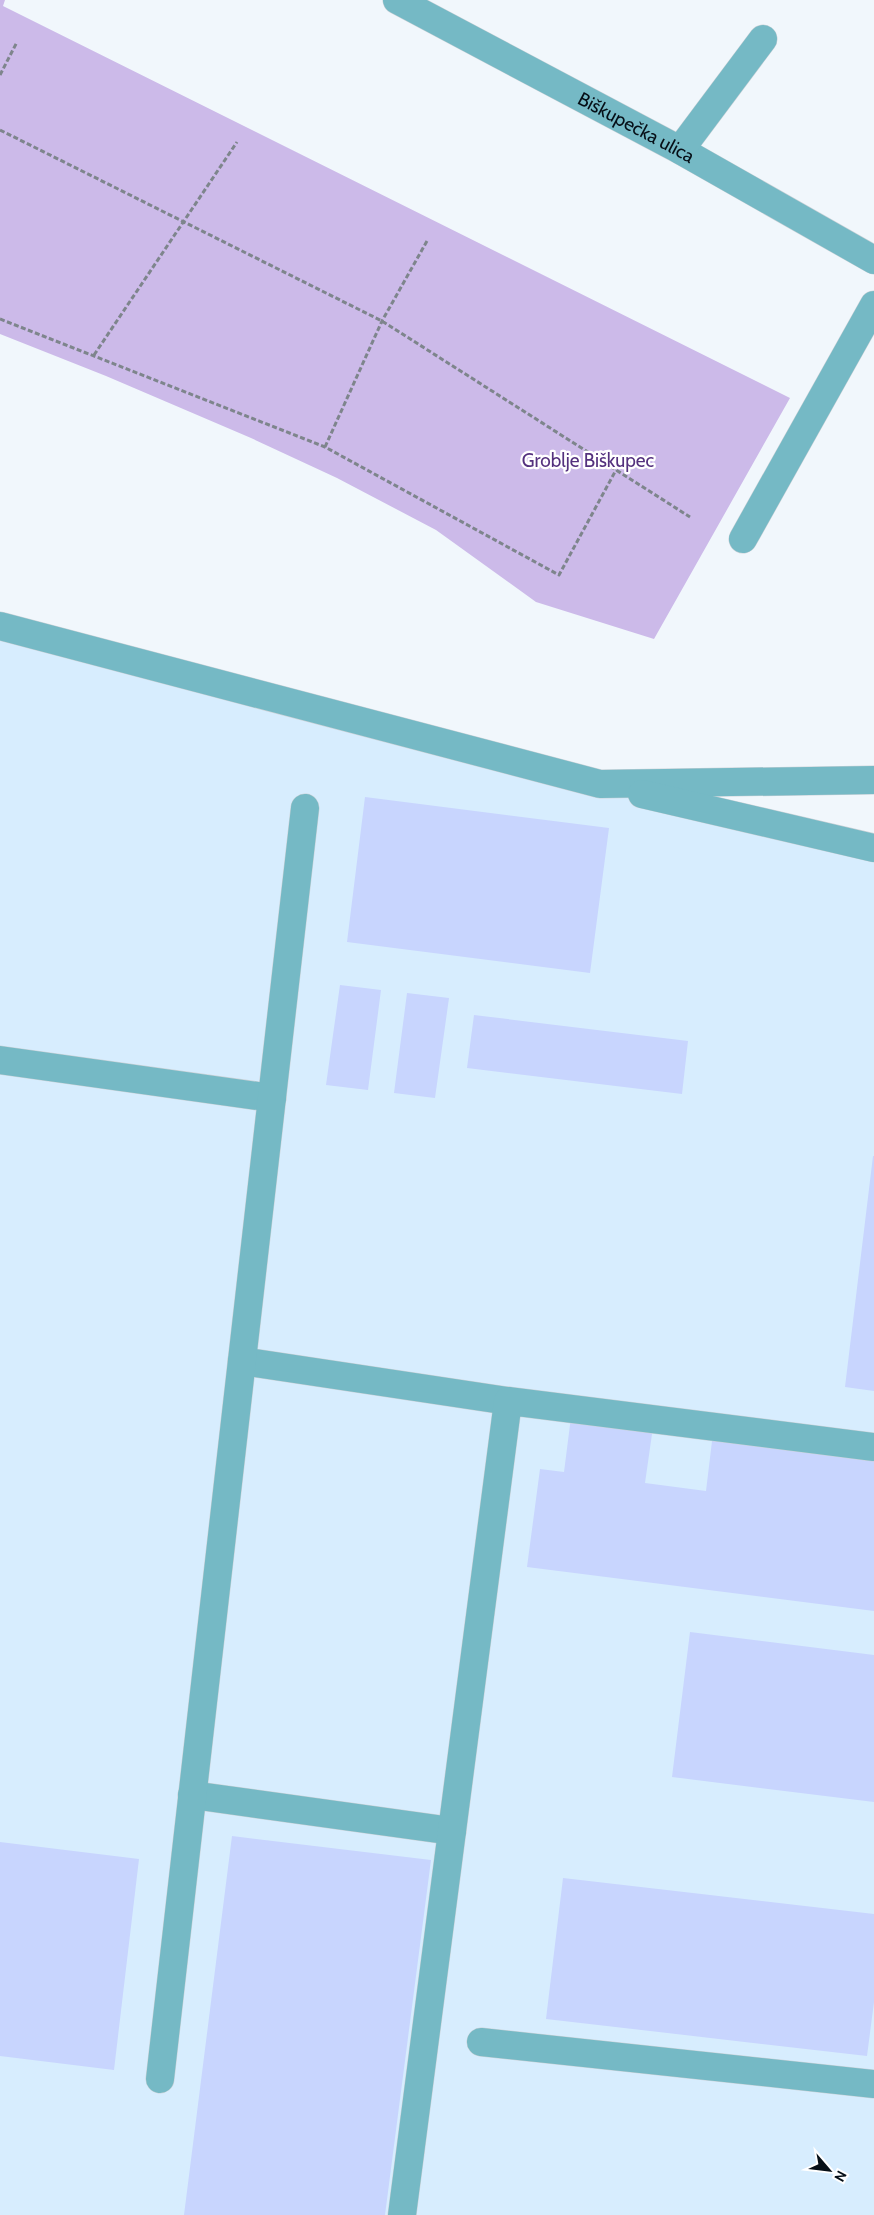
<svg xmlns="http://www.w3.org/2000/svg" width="874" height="2215" font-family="Cabin,sans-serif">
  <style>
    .built { fill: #d7edfe }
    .green { fill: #ccbae9 }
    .building { fill: #c8d5fe }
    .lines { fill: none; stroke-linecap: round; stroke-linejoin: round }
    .minor-casing { stroke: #cbd2d7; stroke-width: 29 }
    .path { stroke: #7e858c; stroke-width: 3; stroke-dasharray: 5 2.5; stroke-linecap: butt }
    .minor { stroke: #75b9c5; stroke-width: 28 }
    .labels { text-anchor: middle; stroke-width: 4.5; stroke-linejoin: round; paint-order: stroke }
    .street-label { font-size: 19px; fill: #060f17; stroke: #fff }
    .park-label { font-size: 19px; fill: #54317e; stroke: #fff }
  </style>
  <rect width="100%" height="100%" fill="#f1f7fc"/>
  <path class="built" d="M0,626L874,857V2215H0Z"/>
  <path class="green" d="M0,0H5L3,6L790,398L654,639L536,602L436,530L337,478L251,438L106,376L0,334Z"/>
  <path class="building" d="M365,797L609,828L590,973L347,942Z
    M340,985L381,990L368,1090L326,1085Z
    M407,993L449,998L435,1098L394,1093Z
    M474,1015L688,1041L682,1094L467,1068Z
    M873,1156H874V1391L845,1387Z
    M571,1417L653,1427L645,1483L706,1491L713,1433L874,1453V1611L527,1567L540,1469L564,1472Z
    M690,1632L874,1655V1802L672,1777Z
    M232,1836L431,1860L385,2215H184Z
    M0,1842L139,1859L114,2070L0,2056Z
    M563,1878L874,1914V2002L867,2056L546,2019Z"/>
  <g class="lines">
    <defs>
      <g id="minor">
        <path id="s1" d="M397,0L680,150L874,260"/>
        <path d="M680,150L763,39"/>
        <path d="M743,539L874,305"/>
        <path d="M0,626L600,784L874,780"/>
        <path d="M642,794L874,848"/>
        <path d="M0,1060L272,1098"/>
        <path d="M242,1361L508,1401"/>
        <path d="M192,1795L452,1831"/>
        <path d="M481,2042L874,2084"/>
        <path d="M160,2079L305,808"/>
        <path d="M402,2215L508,1401L874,1447"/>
      </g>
    </defs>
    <use href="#minor" class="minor-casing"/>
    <path class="path" d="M0,75L17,42
      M0,130L382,321L690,517
      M0,319L325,447L559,575L616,470
      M94,355L237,142
      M325,447L382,321L427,241"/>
    <use href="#minor" class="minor"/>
  </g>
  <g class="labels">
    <g class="street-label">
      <text dy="7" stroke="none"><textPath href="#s1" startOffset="271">Biškupečka ulica</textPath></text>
    </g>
    <g class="park-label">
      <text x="588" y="467">Groblje Biškupec</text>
    </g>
  </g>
  <g transform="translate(829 2170) rotate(118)" stroke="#ffffff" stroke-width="4" paint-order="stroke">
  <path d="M0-4L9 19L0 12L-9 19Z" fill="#060f17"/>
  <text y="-8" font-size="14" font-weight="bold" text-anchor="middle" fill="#060f17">N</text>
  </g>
</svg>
